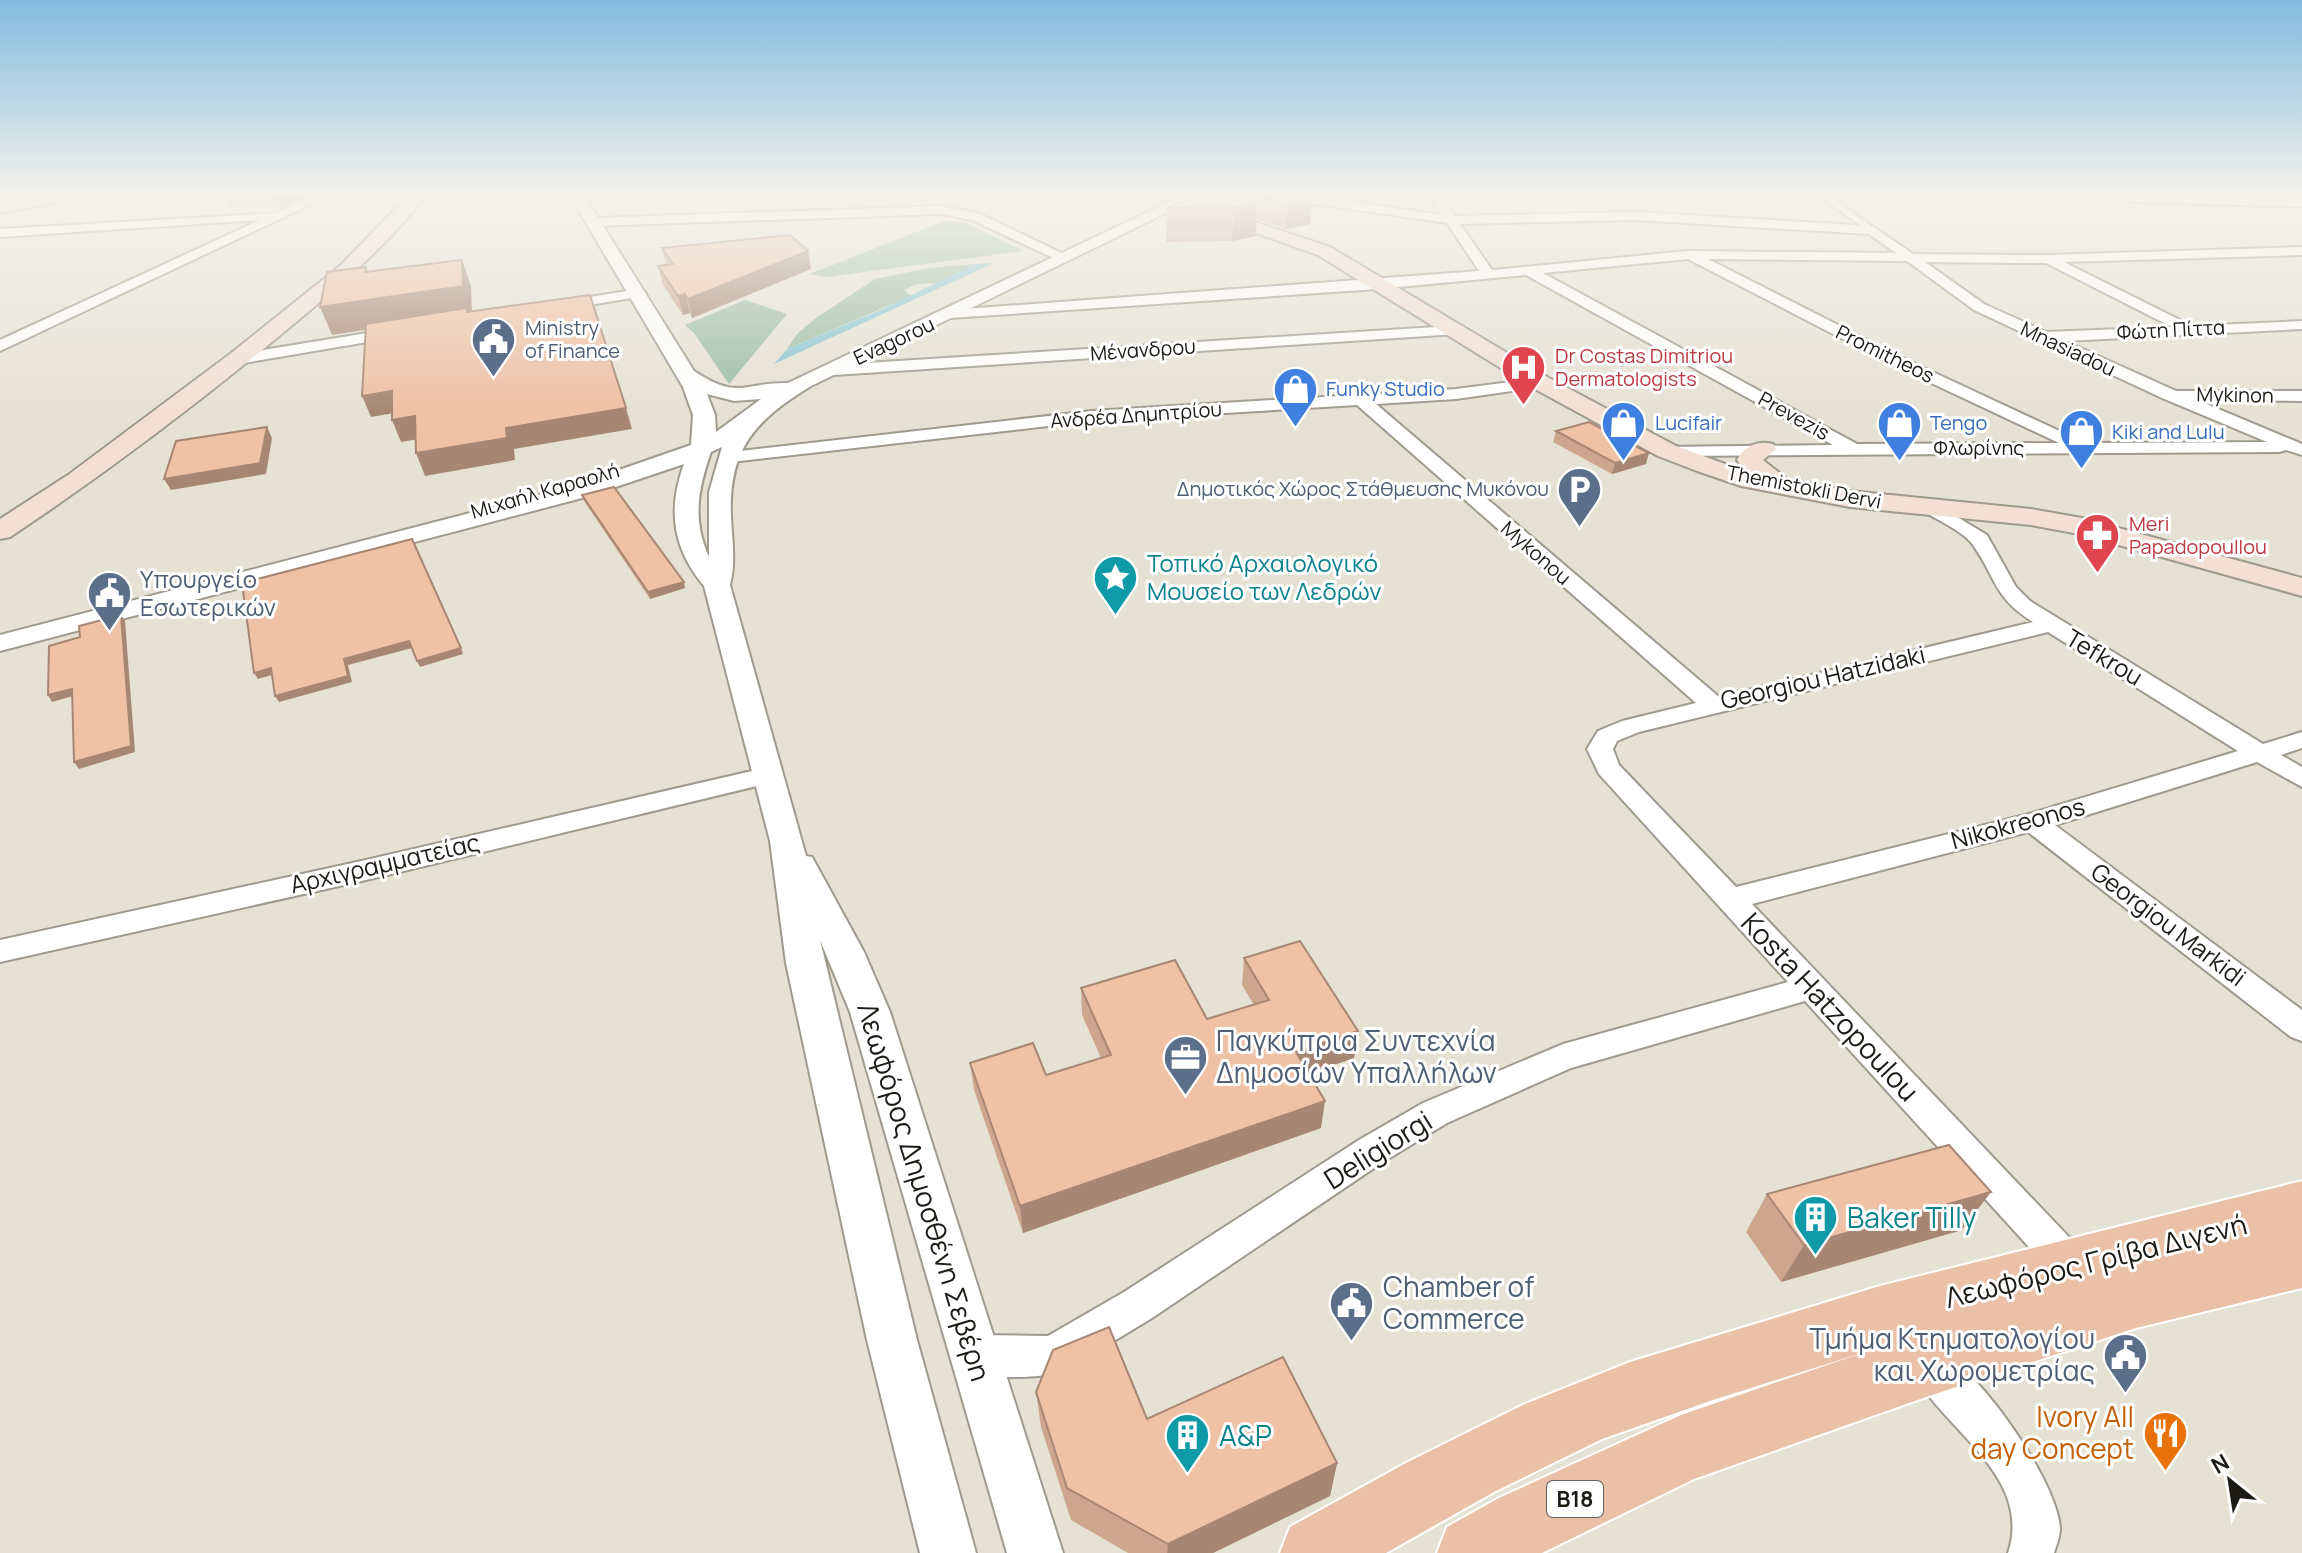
<svg xmlns="http://www.w3.org/2000/svg" width="2302" height="1553" font-family="Manrope,sans-serif">
  <style>
    .green { fill: #9cbda5 }
    .water { fill: #89c6d4 }
    .lines { fill: none; stroke-linecap: round; stroke-linejoin: round }
    .pedestrian-casing { stroke: #9e9a8d; stroke-width: 4 }
    .minor-casing { stroke: #9e9a8d; stroke-width: 4 }
    .tertiary-casing { stroke: #9e9a8d; stroke-width: 4 }
    .secondary-casing { stroke: #9e9a8d; stroke-width: 4 }
    .primary-casing { stroke: #fff; stroke-width: 4 }
    .pedestrian { fill: #fff; fill-rule: evenodd }
    .minor { fill: #fff; fill-rule: evenodd }
    .tertiary { fill: #fff; fill-rule: evenodd }
    .secondary { fill: #f4e0d3; fill-rule: evenodd }
    .primary { fill: #eac0a6; fill-rule: evenodd }
    .wall { fill: #cea68e }
    .shaded-wall { fill: #a78774 }
    .building { fill: #efc1a5; stroke: #a78774; stroke-width: 2 }
    .labels { text-anchor: middle; stroke-width: 6; stroke-linejoin: round; paint-order: stroke }
    .far-service-label { font-size: 20px; fill: #4e5e75; stroke: #fff; text-anchor: start }
    .far-street-label { font-size: 20px; fill: #1d1b16; stroke: #fff }
    .far-health-label { font-size: 20px; fill: #be3a42; stroke: #fff; text-anchor: start }
    .far-shop-label { font-size: 20px; fill: #366cbe; stroke: #fff; text-anchor: start }
    .shield { fill: #fff; stroke: #615f5c; stroke-width: 2 }
    .shield-label { font-size: 22px; font-weight: bold; fill: #1d1b16 }
    .culture-label { font-size: 24px; fill: #0d838f; stroke: #fff; text-anchor: start }
    .service-label { font-size: 24px; fill: #4e5e75; stroke: #fff; text-anchor: start }
    .street-label { font-size: 24px; fill: #1d1b16; stroke: #fff }
    .near-street-label { font-size: 28px; fill: #1d1b16; stroke: #fff }
    .near-service-label { font-size: 28px; fill: #4e5e75; stroke: #fff; text-anchor: start }
    .near-culture-label { font-size: 28px; fill: #0d838f; stroke: #fff; text-anchor: start }
    .near-food-label { font-size: 28px; fill: #c56008; stroke: #fff; text-anchor: end }
  </style>
  <rect width="100%" height="100%" fill="#e6e2d3"/>
  <path class="green" d="M944,221L964,222L1023,251L826,277L810,274Z
    M975,264L939,283L916,284L904,290L911,296L787,349L797,334L816,318L875,279L929,268Z
    M745,300L787,314L729,384L694,333L685,325Z"/>
  <path class="water" d="M994,263L774,364L787,349L885,308L975,264Z"/>
  <g class="lines">
    <defs>
      <path id="pedestrian" d="M1817,194H1827L1877,230L1869,232Z"/>
      <path id="minor" d="M317,194H333L0,351V340L260,220L0,237V229L276,213Z
        M1269,194H1300L1442,215L1428,194H1440L1455,216L1635,212L1872,226L1913,254L2047,255L2302,247V255L2064,262L2192,326L2302,321V329L2065,341L2176,391H2302V401L2197,400L2302,444V455L2286,450L2279,452L1667,456L1661,455L1658,451L1661,447L1833,445L1526,275L1377,289L950,318L943,314L950,310L1479,271L1447,223L1275,198ZM1635,220L1869,234L1896,253L1688,251L1492,270L1460,224ZM1688,259L1893,365L2059,443L1857,444L1543,273ZM1708,259L1907,261L1974,310L2162,398L2267,442L2085,443L1905,359ZM1925,262L2046,263L2172,327L2046,332L1984,304Z
        M2014,194L2302,199V207L2020,198Z
        M942,206L980,214L1072,258L1060,261L972,220L942,214L593,226L587,222L593,218Z
        M639,289L646,293L644,296L559,310L552,306L559,302Z
        M1452,326L1460,331L1457,334L834,375L826,370L834,365Z
        M398,328L403,330V336L238,364L230,359L238,354Z
        M1541,378L1547,380V386L1456,399L1376,404L1719,697L2033,622C1993,597 1997,579 1973,545C1964,532 1941,522 1927,513L1924,509L1927,505L1934,503L1987,535L2016,587L2030,601L2263,744L2302,732V748L2281,755L2302,767V787L2257,762L2055,825L2302,1010V1041L2291,1037L2028,832L1752,904L2085,1254L2091,1267L2085,1280L2072,1285L2059,1280L1805,1001L1571,1068L1447,1123L1383,1162L1152,1318L1066,1370C1042,1380 985,1379 960,1369L954,1355L960,1341L974,1335L1048,1336L1124,1292L1359,1140L1423,1103L1563,1044L1788,982L1599,774L1587,749L1598,731L1622,721L1696,703L1357,405L1092,421L731,462L722,457L731,452L1092,411L1456,389ZM2048,632L2238,751L2029,814L1736,887L1619,765L1613,749L1617,741L1639,732Z
        M769,767L778,769L782,775L778,781L366,880L0,962V940L366,860Z
        M1929,1343C1973,1361 2058,1480 2060,1529C2060,1537 2056,1546 2054,1553H2008C2035,1472 1935,1427 1909,1363L1915,1349Z"/>
      <path id="tertiary" d="M569,194H583L694,371C739,401 744,382 788,383L1186,194H1205L811,386C757,419 728,448 731,516C732,540 736,562 730,585L806,856L812,857L864,952L890,1012L1063,1553H1007L850,1012L820,940L917,1340L976,1553H920L867,1340L786,963L770,841L704,586C673,549 667,510 684,464L586,497L0,651V635L570,487L691,445L693,415L683,387ZM707,394L734,401L761,399L716,432L715,415ZM722,447L709,492V557C692,520 698,489 711,452Z"/>
      <path id="secondary" d="M48,194H83L75,199L0,213V203Z
        M410,194H427C385,249 331,293 278,337C192,408 103,475 10,537L0,539V519L68,475L230,354L340,266Z
        M1145,194H1170L1330,247L1549,378L1676,446L1744,471L1737,460C1744,446 1758,440 1773,444L1776,449L1763,460L1787,479L1850,491L2031,509L2082,518L2302,578V596L2079,534L2031,525L1850,507L1741,486L1697,471L1658,456L1533,388L1318,255Z"/>
      <path id="primary" d="M2302,1181V1288L2136,1328L1929,1396L1694,1479L1542,1553H1437L1447,1527L1499,1498L1681,1415L1868,1351L1713,1400L1602,1439L1494,1492L1386,1553H1280L1290,1527L1406,1463L1525,1404L1630,1362L1880,1286Z"/>
    </defs>
    <use href="#pedestrian" class="pedestrian-casing"/>
    <use href="#minor" class="minor-casing"/>
    <use href="#tertiary" class="tertiary-casing"/>
    <use href="#secondary" class="secondary-casing"/>
    <use href="#primary" class="primary-casing"/>
    <use href="#pedestrian" class="pedestrian"/>
    <use href="#minor" class="minor"/>
    <use href="#tertiary" class="tertiary"/>
    <use href="#secondary" class="secondary"/>
    <use href="#primary" class="primary"/>
  </g>
  <path class="wall" d="M223,194H312L279,208L229,206Z
    M1236,194H1290L1312,200L1310,224L1286,229L1256,219V236L1232,241L1166,242L1167,208L1236,196Z
    M662,248L808,251L811,269L692,318L690,313L683,315L663,285L658,266L666,265Z
    M1556,431L1646,464L1612,474L1553,442Z
    M582,495L685,588L650,599L584,501Z
    M1244,958L1358,1031L1354,1058L1309,1073L1321,1128L1023,1233L974,1090L970,1063L1046,1075L1101,1058L1082,1015L1081,988L1207,1019L1254,1005L1242,985Z
    M1767,1194L1962,1230L1781,1282L1746,1232Z
    M1036,1392L1337,1463L1330,1496L1213,1553H1128L1071,1520L1041,1427Z"/>
  <path class="shaded-wall" d="M278,194H312L279,208L274,196Z
    M1312,200L1310,224L1286,229L1288,205Z
    M1257,203L1256,236L1232,241L1234,208Z
    M808,251L811,269L692,318L688,299Z
    M462,260L471,286L472,313L332,335L320,307Z
    M685,294L690,313L683,315L678,296Z
    M392,391L400,412L371,417L362,396Z
    M626,408L632,429L514,449L515,460L425,476L416,453L506,428Z
    M415,416L424,438L401,442L392,420Z
    M267,427L272,438L266,474L171,490L164,479Z
    M1649,453L1646,464L1612,474L1615,463Z
    M684,582L685,588L650,599L648,592Z
    M121,615L125,621L135,752L79,769L74,762Z
    M409,641L412,648L348,665L352,682L279,702L275,696L344,659Z
    M461,648L463,654L420,667L417,661Z
    M271,668L275,674L258,679L254,673Z
    M72,689L77,695L52,702L48,695Z
    M1358,1031L1354,1058L1293,1079L1296,1052Z
    M1325,1101L1321,1128L1023,1233L1020,1206Z
    M1991,1192L1962,1230L1781,1282L1804,1245Z
    M1337,1463L1330,1496L1213,1553H1167L1168,1544Z"/>
  <path class="building" d="M237,194H278L274,196Z
    M1201,194H1231L1257,203L1234,208H1167Z
    M1253,194H1290L1312,200L1288,205Z
    M790,235L808,251L688,299L685,294L678,296L658,266L673,264L662,248Z
    M462,260L463,286L320,307L327,272L366,267L365,272Z
    M590,295L626,408L506,428L507,438L416,453L415,416L392,420V391L362,396L366,324L466,308L467,312Z
    M1589,422L1649,453L1615,463L1556,431Z
    M267,427L260,463L164,479L176,441Z
    M614,487L684,582L648,592L582,495Z
    M412,539L461,648L417,661L409,641L344,659L348,676L275,696L271,668L254,673L242,583Z
    M121,615L131,746L74,762L72,689L48,695L49,646L80,637L79,626Z
    M1300,941L1358,1031L1296,1052L1325,1101L1020,1206L970,1063L1033,1043L1046,1075L1111,1055L1081,988L1175,960L1207,1019L1269,1000L1244,958Z
    M1949,1145L1991,1192L1804,1245L1767,1194Z
    M1109,1327L1147,1419L1283,1357L1337,1463L1168,1544L1067,1488L1036,1392L1053,1350Z"/>
  <linearGradient id="sky" x2="0" y2="1"><stop stop-color="#82bbe0"/><stop offset="0.47" stop-color="#f4f2eb"/><stop offset="1" stop-color="#f4f2eb" stop-opacity="0"/></linearGradient>
  <rect width="2302" height="412" fill="url(#sky)"/>
  <defs>
    <symbol id="civic-pin" viewBox="-11 -11 22 30"><path d="M0 17L-7.5 6A9.5 9.5 0 1 1 7.5 6Z" fill="#5c6f8a" stroke="#fff"/><path d="M-.6-6.5H3V-4.5H.6V-3L4-1V1h2V6H-6V1h2V-1L-.6-3ZM-1.2 2.5V6h2.4V2.5Z" fill="#fff"/></symbol>
    <symbol id="hospital-pin" viewBox="-11 -11 22 30"><path d="M0 17L-7.5 6A9.5 9.5 0 1 1 7.5 6Z" fill="#e0444e" stroke="#fff"/><path d="M-5-5h3v3.5h4V-5h3V5h-3V1.5h-4V5h-3Z" fill="#fff"/></symbol>
    <symbol id="shop-pin" viewBox="-11 -11 22 30"><path d="M0 17L-7.5 6A9.5 9.5 0 1 1 7.5 6Z" fill="#3f7fe0" stroke="#fff"/><path d="M-5-2.5h2.3a2.7 3.5 0 0 1 5.4 0H5L5.5 6h-11ZM-1.5-2.5h3a1.5 2.3 0 0 0-3 0Z" fill="#fff"/></symbol>
    <symbol id="parking-pin" viewBox="-11 -11 22 30"><path d="M0 17L-7.5 6A9.5 9.5 0 1 1 7.5 6Z" fill="#5c6f8a" stroke="#fff"/><path d="M-3.5-5.5H1a3.5 3.5 0 0 1 0 7H-1V5.5H-3.5ZM-1-3.4V-.6H.8a1.4 1.4 0 0 0 0-2.8Z" fill="#fff"/></symbol>
    <symbol id="pharmacy-pin" viewBox="-11 -11 22 30"><path d="M0 17L-7.5 6A9.5 9.5 0 1 1 7.5 6Z" fill="#e0444e" stroke="#fff"/><path d="M-2-6h4v4h4v4h-4v4h-4v-4h-4v-4h4Z" fill="#fff"/></symbol>
    <symbol id="sight-pin" viewBox="-11 -11 22 30"><path d="M0 17L-7.5 6A9.5 9.5 0 1 1 7.5 6Z" fill="#0f9aa8" stroke="#fff"/><path d="M0-6L1.8-2.2L6-1.7L2.9 1.2L3.7 5.4L0 3.3L-3.7 5.4L-2.9 1.2L-6-1.7L-1.8-2.2Z" fill="#fff"/></symbol>
    <symbol id="office-pin" viewBox="-11 -11 22 30"><path d="M0 17L-7.5 6A9.5 9.5 0 1 1 7.5 6Z" fill="#5c6f8a" stroke="#fff"/><path d="M-6-3h4V-5.5h4V-3h4V5H-6ZM-1-4.5V-3h2v-1.5ZM-6 0V1H6V0Z" fill="#fff"/></symbol>
    <symbol id="building-pin" viewBox="-11 -11 22 30"><path d="M0 17L-7.5 6A9.5 9.5 0 1 1 7.5 6Z" fill="#0f9aa8" stroke="#fff"/><path d="M-4-6H4V6H1V3H-1V6H-4ZM-2.5-4.3h1.7v1.8h-1.7ZM.8-4.3h1.7v1.8H.8ZM-2.5-1h1.7V.8h-1.7ZM.8-1h1.7V.8H.8Z" fill="#fff"/></symbol>
    <symbol id="restaurant-pin" viewBox="-11 -11 22 30"><path d="M0 17L-7.5 6A9.5 9.5 0 1 1 7.5 6Z" fill="#e8710a" stroke="#fff"/><path d="M-5-6h1v4h1v-4h1v4h1v-4h1v5L-1.5 .5V6h-2V.5L-5-1ZM5-6V6H3V1.5H1.5Q1.5-4 5-6Z" fill="#fff"/></symbol>
  </defs>
  <g fill-rule="evenodd">
    <use href="#civic-pin" x="468" y="314" width="51" height="69"/>
    <use href="#hospital-pin" x="1498" y="342" width="51" height="69"/>
    <use href="#shop-pin" x="1270" y="364" width="51" height="69"/>
    <use href="#shop-pin" x="1598" y="398" width="51" height="69"/>
    <use href="#shop-pin" x="1874" y="398" width="51" height="69"/>
    <use href="#shop-pin" x="2056" y="406" width="51" height="69"/>
    <use href="#parking-pin" x="1554" y="464" width="51" height="69"/>
    <use href="#pharmacy-pin" x="2072" y="510" width="51" height="69"/>
    <use href="#sight-pin" x="1090" y="552" width="51" height="69"/>
    <use href="#civic-pin" x="84" y="568" width="51" height="69"/>
    <use href="#office-pin" x="1160" y="1032" width="51" height="69"/>
    <use href="#building-pin" x="1790" y="1192" width="51" height="69"/>
    <use href="#civic-pin" x="1326" y="1278" width="51" height="69"/>
    <use href="#civic-pin" x="2100" y="1330" width="51" height="69"/>
    <use href="#restaurant-pin" x="2140" y="1408" width="51" height="69"/>
    <use href="#building-pin" x="1162" y="1410" width="51" height="69"/>
  </g>
  <g class="labels">
    <g class="far-service-label">
      <text x="525" y="335">Ministry<tspan x="525" dy="23">of Finance</tspan></text>
      <text x="1549" y="496" text-anchor="end">Δημοτικός Χώρος Στάθμευσης Μυκόνου</text>
    </g>
    <g class="far-street-label">
      <text transform="translate(2171 330) rotate(-3)" y="7">Φώτη Πίττα</text>
      <text transform="translate(894 341) rotate(-25)" y="7">Evagorou</text>
      <text transform="translate(2068 349) rotate(25)" y="7">Mnasiadou</text>
      <text transform="translate(1143 350) rotate(-4)" y="7">Μένανδρου</text>
      <text transform="translate(1885 354) rotate(26)" y="7">Promitheos</text>
      <text transform="translate(2235 395) rotate(1)" y="7">Mykinon</text>
      <text transform="translate(1136 415) rotate(-4)" y="7">Ανδρέα Δημητρίου</text>
      <text transform="translate(1794 416) rotate(29)" y="7">Prevezis</text>
      <text x="1979" y="455">Φλωρίνης</text>
      <text transform="translate(1804 487) rotate(11)" y="7">Themistokli Dervi</text>
      <text transform="translate(545 491) rotate(-16)" y="7">Μιχαήλ Καραολή</text>
      <text transform="translate(1536 553) rotate(41)" y="7">Mykonou</text>
    </g>
    <g class="far-health-label">
      <text x="1555" y="363">Dr Costas Dimitriou<tspan x="1555" dy="23">Dermatologists</tspan></text>
      <text x="2129" y="531">Meri<tspan x="2129" dy="23">Papadopoullou</tspan></text>
    </g>
    <g class="far-shop-label">
      <text x="1326" y="396">Funky Studio</text>
      <text x="1655" y="430">Lucifair</text>
      <text x="1930" y="430">Tengo</text>
      <text x="2112" y="439">Kiki and Lulu</text>
    </g>
    <rect class="shield" x="1547" y="1481" width="56" height="36" rx="6"/>
    <g class="shield-label">
      <text x="1575" y="1507">B18</text>
    </g>
    <g class="culture-label">
      <text x="1147" y="572">Τοπικό Αρχαιολογικό<tspan x="1147" dy="28">Μουσείο των Λεδρών</tspan></text>
    </g>
    <g class="service-label">
      <text x="140" y="588">Υπουργείο<tspan x="140" dy="28">Εσωτερικών</tspan></text>
    </g>
    <g class="street-label">
      <text transform="translate(2104 658) rotate(31)" y="8">Tefkrou</text>
      <text transform="translate(1823 678) rotate(-13)" y="8">Georgiou Hatzidaki</text>
      <text transform="translate(2018 824) rotate(-15)" y="8">Nikokreonos</text>
      <text transform="translate(385 864) rotate(-13)" y="8">Αρχιγραμματείας</text>
      <text transform="translate(2168 925) rotate(37)" y="8">Georgiou Markidi</text>
    </g>
    <g class="near-street-label">
      <text transform="translate(1830 1007) rotate(47)" y="10">Kosta Hatzopoulou</text>
      <text transform="translate(1378 1150) rotate(-32)" y="10">Deligiorgi</text>
      <text transform="translate(924 1192) rotate(73)" y="10">Λεωφόρος Δημοσθένη Σεβέρη</text>
      <text transform="translate(2096 1261) rotate(-14)" y="10">Λεωφόρος Γρίβα Διγενή</text>
    </g>
    <g class="near-service-label">
      <text x="1216" y="1051">Παγκύπρια Συντεχνία<tspan x="1216" dy="32">Δημοσίων Υπαλλήλων</tspan></text>
      <text x="1383" y="1297">Chamber of<tspan x="1383" dy="32">Commerce</tspan></text>
      <text x="2095" y="1349" text-anchor="end">Τμήμα Κτηματολογίου<tspan x="2095" dy="32">και Χωρομετρίας</tspan></text>
    </g>
    <g class="near-culture-label">
      <text x="1847" y="1228">Baker Tilly</text>
      <text x="1219" y="1446">A&amp;P</text>
    </g>
    <g class="near-food-label">
      <text x="2134" y="1427">Ivory All<tspan x="2134" dy="32">day Concept</tspan></text>
    </g>
  </g>
  <g transform="translate(2230 1481) rotate(330)" stroke="#ffffff" stroke-width="6" paint-order="stroke">
  <path d="M0-6L14 30L0 20L-14 30Z" fill="#1d1b16"/>
  <text y="-12" font-size="22" font-weight="bold" text-anchor="middle" fill="#1d1b16">N</text>
  </g>
</svg>
